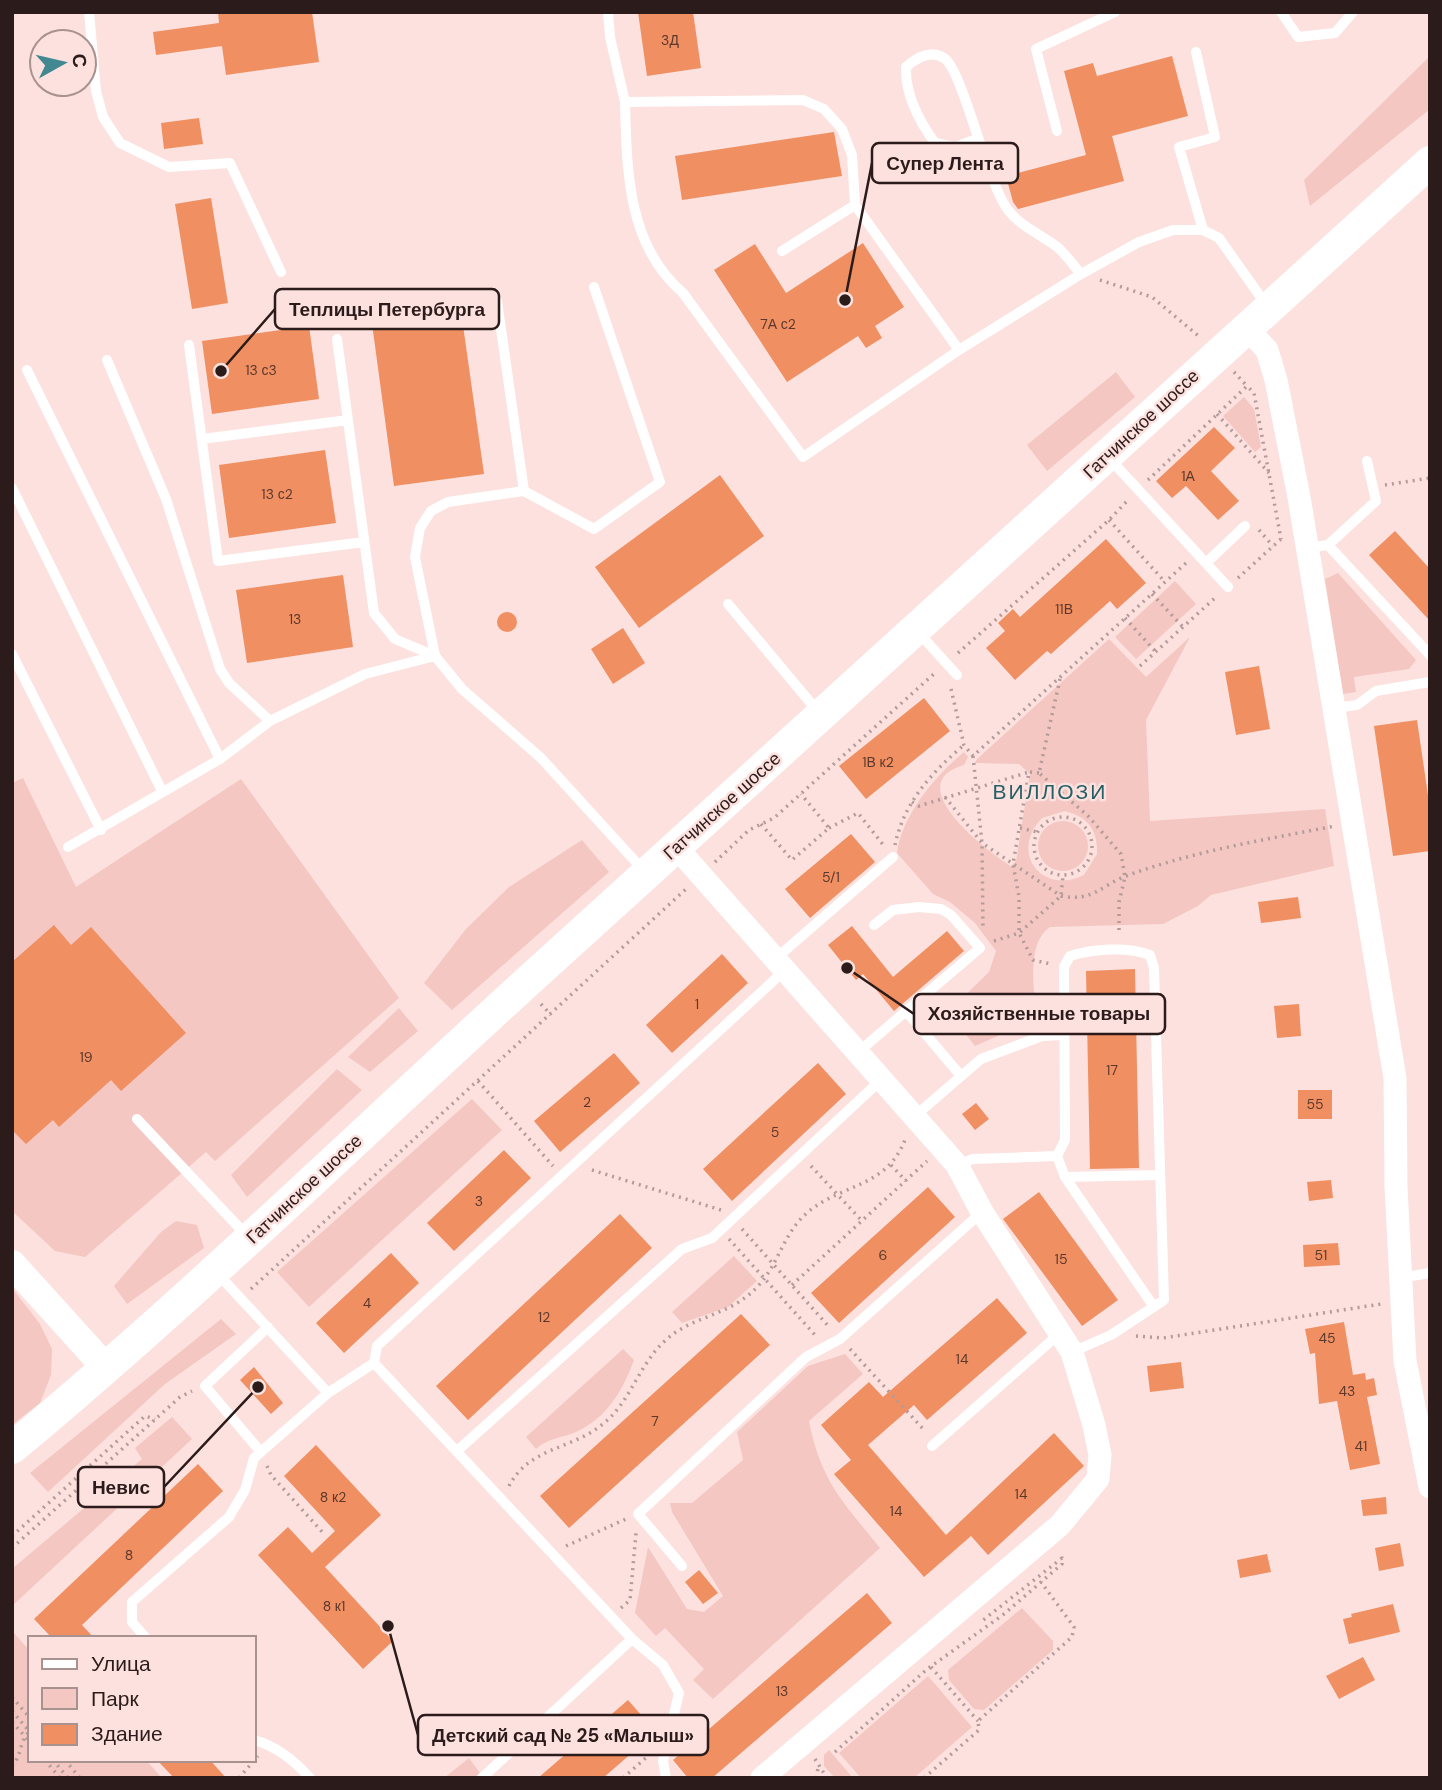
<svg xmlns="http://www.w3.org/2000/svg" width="1442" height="1790" font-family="'DM Sans',sans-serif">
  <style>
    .green { fill: #f4c7c2; fill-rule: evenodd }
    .building { fill: #ef8f62 }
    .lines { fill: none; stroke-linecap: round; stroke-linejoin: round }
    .path { stroke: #b29b99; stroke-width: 3.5; stroke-dasharray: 2 5; stroke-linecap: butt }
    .service { stroke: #fff; stroke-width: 10 }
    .minor { stroke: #fff; stroke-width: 23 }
    .tertiary { stroke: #fff; stroke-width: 28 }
    .secondary { stroke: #fff; stroke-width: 32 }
    .labels { text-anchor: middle; stroke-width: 5; stroke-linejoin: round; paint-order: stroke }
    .number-label { font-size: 14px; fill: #5c382c }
    .street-label { font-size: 18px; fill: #2b1b1a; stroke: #fce1de }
    .quarter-label { font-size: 21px; letter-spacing: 2px; fill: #255f65; stroke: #fce1de }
    .leader { fill: none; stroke: #2b1b1a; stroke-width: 2.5 }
    .callout-dot { fill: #2b1b1a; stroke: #fce1de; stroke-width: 2.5 }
    .callout { fill: #fce1de; stroke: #2b1b1a; stroke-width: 2.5 }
    .callout-label { font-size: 19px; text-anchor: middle; font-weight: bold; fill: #2b1b1a }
  </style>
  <rect width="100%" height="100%" fill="#fce1de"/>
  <path class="green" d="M1430,56V109L1310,206L1304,180Z
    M1116,372L1135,397L1047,471L1027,445Z
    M1244,397L1254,409L1261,447L1255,452L1223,416Z
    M1338,573L1416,660L1409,669L1354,677L1356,692L1343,694L1325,579Z
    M1175,581L1196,604L1136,659L1115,637Z
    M1190,637L1146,720L1150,821L1325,809L1334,866L1211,895L1198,906L1163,924L1050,927C1025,944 1035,992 1036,1019L975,1046L948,1012L989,972L996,951L975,923L950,902L933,894L897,853C902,815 935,776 964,752L968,757L964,765C899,783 985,850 1011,866L1016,861L1030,774L1019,764L975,763L977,759L1109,639L1146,677ZM1065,811C1088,817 1098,830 1097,854L1084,875C1041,896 1009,852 1042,818Z
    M23,778L76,887L241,779L399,998L215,1161L206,1152L85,1257L55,1251L12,1211V783Z
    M1038 846a25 25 0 1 1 50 0a25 25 0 1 1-50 0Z
    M582,840L609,872L452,1010L424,983L466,929L509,887Z
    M399,1008L418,1031L370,1072L348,1057Z
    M337,1069L362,1090L247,1197L231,1175Z
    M472,1099L502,1130L309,1307L277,1272Z
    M176,1221L197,1225L204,1248L127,1304L114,1286L161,1232Z
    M734,1256L757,1281L728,1307L682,1323L672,1312Z
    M12,1288L40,1324L52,1349L51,1375L40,1403L12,1425Z
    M221,1319L236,1334L165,1384L48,1492L30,1473Z
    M623,1349L634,1360C623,1390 607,1418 576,1432C562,1438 548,1438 536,1449L526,1437Z
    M845,1354L863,1374L809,1421C821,1482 843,1502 880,1548L713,1699L693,1680L704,1669L665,1628L656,1636L635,1613L648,1547L687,1609L704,1612L723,1596L672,1512L670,1503H692L743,1460L737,1432L808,1366Z
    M172,1417L192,1439L12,1606V1569L142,1459L135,1448Z
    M1022,1608L1053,1641V1650L984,1710L974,1709L949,1680L948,1670Z
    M12,1626L14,1633L30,1651V1760H146L162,1778H12Z
    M928,1676L972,1727L914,1778H861L839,1753Z
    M829,1750L853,1778H835L824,1766V1755Z
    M469,1758L480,1773L474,1778H444Z"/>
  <path class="building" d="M218,12H312L319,62L226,75L222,46L156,55L153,32L219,23Z
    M638,12H693L701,68L647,76Z
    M1172,56L1188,116L1112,136L1124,181L1018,209L1013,202L1006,176L1086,155L1064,71L1093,63L1097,76Z
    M199,118L203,144L164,149L161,123Z
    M834,132L842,176L682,200L675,156Z
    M211,198L228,303L192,309L175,204Z
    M863,243L904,307L875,326L882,338L866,348L858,336L787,382L714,270L755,244L786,293Z
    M459,297L484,474L394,486L370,309Z
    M309,326L319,399L212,414L202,341Z
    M1214,427L1235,448L1211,471L1239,501L1218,520L1186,486L1172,498L1156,481Z
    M325,450L336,523L229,538L219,465Z
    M720,475L764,536L639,628L595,567Z
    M1395,531L1430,569V621L1369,555Z
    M1106,539L1146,583L1117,609L1110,601L1051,654L1047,651L1015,680L986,648L1005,631L998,623L1013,609L1020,617Z
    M343,575L353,647L247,663L236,590Z
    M497 622a10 10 0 1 1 20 0a10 10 0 1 1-20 0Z
    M623,628L645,663L613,684L591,649Z
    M1259,666L1270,729L1236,735L1225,672Z
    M924,698L950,731L866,799L839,766Z
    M1417,720L1430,809V851L1393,856L1374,726Z
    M851,834L875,862L810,918L785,889Z
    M1298,897L1301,918L1261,923L1258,902Z
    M54,925L71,945L91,927L186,1033L121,1091L111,1080L59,1127L53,1120L26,1144L12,1130V962Z
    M852,926L893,977L947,931L964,951L894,1011L863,974L856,980L828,945Z
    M722,954L748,983L672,1053L646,1025Z
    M1135,969L1139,1168L1090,1169L1086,971Z
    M1299,1004L1301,1036L1277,1038L1274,1006Z
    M614,1053L640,1083L560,1152L534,1121Z
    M818,1063L846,1094L732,1201L703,1169Z
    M1298,1090H1332V1119H1298Z
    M976,1103L989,1119L975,1130L962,1114Z
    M504,1150L531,1178L454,1251L427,1223Z
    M1331,1180L1333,1198L1309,1201L1307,1182Z
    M928,1187L955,1217L839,1323L811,1293Z
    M1039,1192L1118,1300L1082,1326L1003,1219Z
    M620,1214L652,1248L468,1420L436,1386Z
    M1338,1243L1340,1265L1304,1267L1303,1245Z
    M391,1253L419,1283L344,1353L316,1323Z
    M997,1298L1027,1333L927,1420L914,1405L868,1445L946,1535L1054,1433L1084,1466L988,1555L971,1536L924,1577L834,1474L851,1460L821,1425L869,1382L883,1397Z
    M741,1314L770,1345L569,1528L540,1496Z
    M1344,1322L1353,1375L1365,1373L1366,1380L1374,1378L1377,1395L1367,1397L1380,1464L1350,1470L1337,1401L1319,1404L1315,1353L1310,1354L1305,1329Z
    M1181,1362L1184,1388L1150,1392L1147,1366Z
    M254,1367L283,1403L271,1414L240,1380Z
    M316,1445L381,1515L325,1567L393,1641L363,1669L258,1555L288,1527L312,1553L335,1531L284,1476Z
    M198,1464L223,1491L82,1625L94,1638H52L34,1619Z
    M1386,1497L1387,1514L1363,1516L1361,1500Z
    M1400,1543L1404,1566L1379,1571L1375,1548Z
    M1267,1554L1271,1572L1240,1578L1237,1560Z
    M699,1570L718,1593L703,1604L685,1582Z
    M867,1593L892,1623L712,1778H688L673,1760Z
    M1393,1604L1400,1632L1349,1644L1343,1619L1352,1617L1351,1614Z
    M1363,1657L1375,1680L1339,1699L1326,1676Z
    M628,1700L656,1732L603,1778H538Z
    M157,1760H210L226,1778H174Z"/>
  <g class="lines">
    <path class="path" d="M1100,280L1152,297L1201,338
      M1234,372L1247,386
      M1217,414L1269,473
      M1148,480L1247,386L1254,393L1281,539
      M1385,485L1430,478
      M1109,520L1165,582
      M1259,530L1273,546
      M1238,578L1281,539
      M1152,594L1183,627
      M1125,618L1156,652
      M958,653L1109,520L1129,499
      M1140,666L1216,597
      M1060,679L1039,773L1088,816L1121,854L1125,877L1119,902V934
      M951,689L964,745L973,756L1186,563
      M973,756L982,843L983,929
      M1039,773L1029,772L1013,864L1019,897V933L1033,960L1051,964
      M945,797L982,843L1061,896C1093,902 1100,886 1126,876C1194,851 1263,840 1335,826
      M912,802L919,806L1029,772
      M1034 846a29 29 0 1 1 58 0a29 29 0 1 1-58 0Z
      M761,824L792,860L829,828L801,794
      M829,828L858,813L885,847
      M1020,828L1037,832
      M895,845C904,802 932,772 964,745
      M715,862L749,830L774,818L936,672
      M994,941L1019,933L1061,896L1063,876
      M541,1004L551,1015
      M478,1081L553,1166
      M891,1165L906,1181
      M811,1166L862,1221
      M592,1170L721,1210
      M742,1229L830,1328
      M729,1239L815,1335
      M792,1285L927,1161
      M251,1289L686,889
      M1136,1336L1163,1338L1381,1304
      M850,1349L925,1431
      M267,1466L271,1475L324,1534
      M509,1486C530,1446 573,1450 604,1423C632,1400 639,1363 667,1339C694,1315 731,1316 758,1286C779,1264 783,1233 808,1212C843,1183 888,1188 906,1137
      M12,1536L145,1416L155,1419
      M566,1546L626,1519
      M12,1548L180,1397L192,1391
      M621,1608L630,1600L636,1533
      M931,1667L978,1721
      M12,1697L30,1718
      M12,1711L29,1731
      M12,1722L30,1742
      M835,1752L926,1670L1004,1614L1062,1564V1558L982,1621
      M815,1759L827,1778
      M45,1760L60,1778
      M53,1760L68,1778
      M65,1760L80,1778
      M12,1766C22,1755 19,1742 29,1732
      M239,1778L258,1756
      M623,1778L648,1756
      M816,1778L818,1768
      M924,1778L979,1730L978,1721L1072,1637L1074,1627L1041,1582"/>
    <path class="service" d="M89,12L96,91L103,117L120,143L169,167L230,163L281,272
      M608,12L610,37L625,102
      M1281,12L1298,37L1335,33L1353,12
      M1196,52L1215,137L1179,147L1203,230
      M1057,131L1036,49L1115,12
      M977,139L955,147L935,143C919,121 905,95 906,67C916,58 930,49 944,58C963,70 986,181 1008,210C1020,226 1040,234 1056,246C1065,253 1073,265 1081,274
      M782,251L855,205
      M497,301L524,491L594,529L660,482L594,287
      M337,339L374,613L395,639L435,656
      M189,345L218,561L364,542
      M959,350L855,205L852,155L842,129L824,109L803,100L625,102C627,171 627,245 683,293L803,457L959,350L1081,274L1139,242L1173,230H1203L1219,238L1267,306
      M107,360L166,499L220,669L229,683L270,721
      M27,370L220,759L68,847
      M202,439L348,420
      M1109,458L1228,587
      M12,488L162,791
      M524,491L448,502L431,511L420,528L415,557L435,656L462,689L541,758L645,872
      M1328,545L1376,501L1367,461
      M1308,548L1328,545L1430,655
      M1206,563L1245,526
      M728,604L820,714
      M918,632L957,675
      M12,654L101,830
      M1335,708L1357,705L1376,691L1430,682
      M220,759L270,721L365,674L435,656
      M874,925L893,910L919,907L941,909L951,915L980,948L906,1011
      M774,960L893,857
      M856,1054L906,1011L961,1076
      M915,1116L981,1059L1042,1036L1064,1035
      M137,1119L248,1237
      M1057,1156L1065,1177L1154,1307
      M957,1165L973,1159L1057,1156L1065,1140L1064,967L1070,956C1093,949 1127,946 1150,955L1154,968L1164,1300L1111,1335L1072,1352
      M1065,1177L1160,1175
      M218,1274L328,1393L374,1363
      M1399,1278L1430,1273
      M932,1446L1059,1334
      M260,1451L205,1386L268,1327
      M457,1451L682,1249L712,1238L883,1078
      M682,1566L638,1514L806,1357L840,1339L982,1212
      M146,1638L132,1622V1602L229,1517L245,1490L254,1458L328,1393
      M254,1740C277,1746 294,1760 310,1778
      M482,1778L632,1639
      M666,1778L663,1761L679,1693L663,1665L632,1639L374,1363L377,1346L784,971"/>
    <path class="minor" d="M1246,327L1267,350L1276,380L1299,497L1395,1078L1396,1187L1405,1361L1430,1487
      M677,848L957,1165L982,1212L1072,1352L1094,1425L1100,1455L1098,1479L1060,1525L762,1778"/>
    <path class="tertiary" d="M12,1264L107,1369"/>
    <path class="secondary" d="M12,1448C190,1300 355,1139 526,983C827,710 1127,435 1430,162"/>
  </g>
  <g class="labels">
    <g class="number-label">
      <text x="670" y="45">3Д</text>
      <text x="778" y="329">7А с2</text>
      <text x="261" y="375">13 с3</text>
      <text x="1188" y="481">1А</text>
      <text x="277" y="499">13 с2</text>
      <text x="1064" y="614">11В</text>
      <text x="295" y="624">13</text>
      <text x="878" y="767">1В к2</text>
      <text x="831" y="882">5/1</text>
      <text x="697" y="1009">1</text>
      <text x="86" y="1062">19</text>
      <text x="1112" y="1075">17</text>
      <text x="587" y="1107">2</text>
      <text x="1315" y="1109">55</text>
      <text x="775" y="1137">5</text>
      <text x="479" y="1206">3</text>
      <text x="883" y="1260">6</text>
      <text x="1321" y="1260">51</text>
      <text x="1061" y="1264">15</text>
      <text x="367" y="1308">4</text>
      <text x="544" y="1322">12</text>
      <text x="1327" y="1343">45</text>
      <text x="962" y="1364">14</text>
      <text x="1347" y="1396">43</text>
      <text x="655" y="1426">7</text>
      <text x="1361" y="1451">41</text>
      <text x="1021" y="1499">14</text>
      <text x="333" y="1502">8 к2</text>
      <text x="896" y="1516">14</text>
      <text x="129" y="1560">8</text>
      <text x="334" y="1611">8 к1</text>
      <text x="782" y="1696">13</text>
    </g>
    <g class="street-label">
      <text transform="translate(1141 424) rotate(-43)" y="6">Гатчинское шоссе</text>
      <text transform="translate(722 806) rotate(-42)" y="6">Гатчинское шоссе</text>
      <text transform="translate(304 1189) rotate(-43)" y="6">Гатчинское шоссе</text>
    </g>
    <g class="quarter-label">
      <text x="1050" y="799">ВИЛЛОЗИ</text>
    </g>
  </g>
  <path class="leader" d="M845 300L872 163M221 371L275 309M847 968L914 1014M258 1387L164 1487M388 1626L418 1735"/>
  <g class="callout-dot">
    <circle cx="845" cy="300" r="7"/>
    <circle cx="221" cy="371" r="7"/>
    <circle cx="847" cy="968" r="7"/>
    <circle cx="258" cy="1387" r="7"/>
    <circle cx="388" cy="1626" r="7"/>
  </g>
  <g class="callout">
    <rect x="872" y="143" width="146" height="40" rx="7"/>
    <rect x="275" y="289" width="224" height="40" rx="7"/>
    <rect x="914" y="994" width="251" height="40" rx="7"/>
    <rect x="78" y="1467" width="86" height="40" rx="7"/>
    <rect x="418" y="1715" width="290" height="40" rx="7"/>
  </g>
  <g class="callout-label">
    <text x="945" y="170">Супер Лента</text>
    <text x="387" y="316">Теплицы Петербурга</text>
    <text x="1039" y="1020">Хозяйственные товары</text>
    <text x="121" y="1494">Невис</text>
    <text x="563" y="1742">Детский сад № 25 «Малыш»</text>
  </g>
  <rect width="1442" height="1790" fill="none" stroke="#2b1b1a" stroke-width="28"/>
  <rect x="28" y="1636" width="228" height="126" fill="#fce1de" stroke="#a89290" stroke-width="2"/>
  <rect x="42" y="1659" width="35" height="10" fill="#ffffff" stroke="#a89290" stroke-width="2"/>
  <text x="91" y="1671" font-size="21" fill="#2b1b1a">Улица</text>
  <rect x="42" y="1688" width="35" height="21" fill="#f4c7c2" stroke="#a89290" stroke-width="2"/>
  <text x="91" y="1706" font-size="21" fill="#2b1b1a">Парк</text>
  <rect x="42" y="1724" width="35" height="21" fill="#ef8f62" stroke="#a89290" stroke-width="2"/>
  <text x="91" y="1741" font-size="21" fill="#2b1b1a">Здание</text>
  <g transform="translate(63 63) rotate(82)"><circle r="33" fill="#fce1de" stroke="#a89290" stroke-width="2"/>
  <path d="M0-5L12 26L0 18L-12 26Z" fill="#418890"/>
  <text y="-10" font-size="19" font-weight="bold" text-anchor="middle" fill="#2b1b1a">С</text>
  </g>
</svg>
